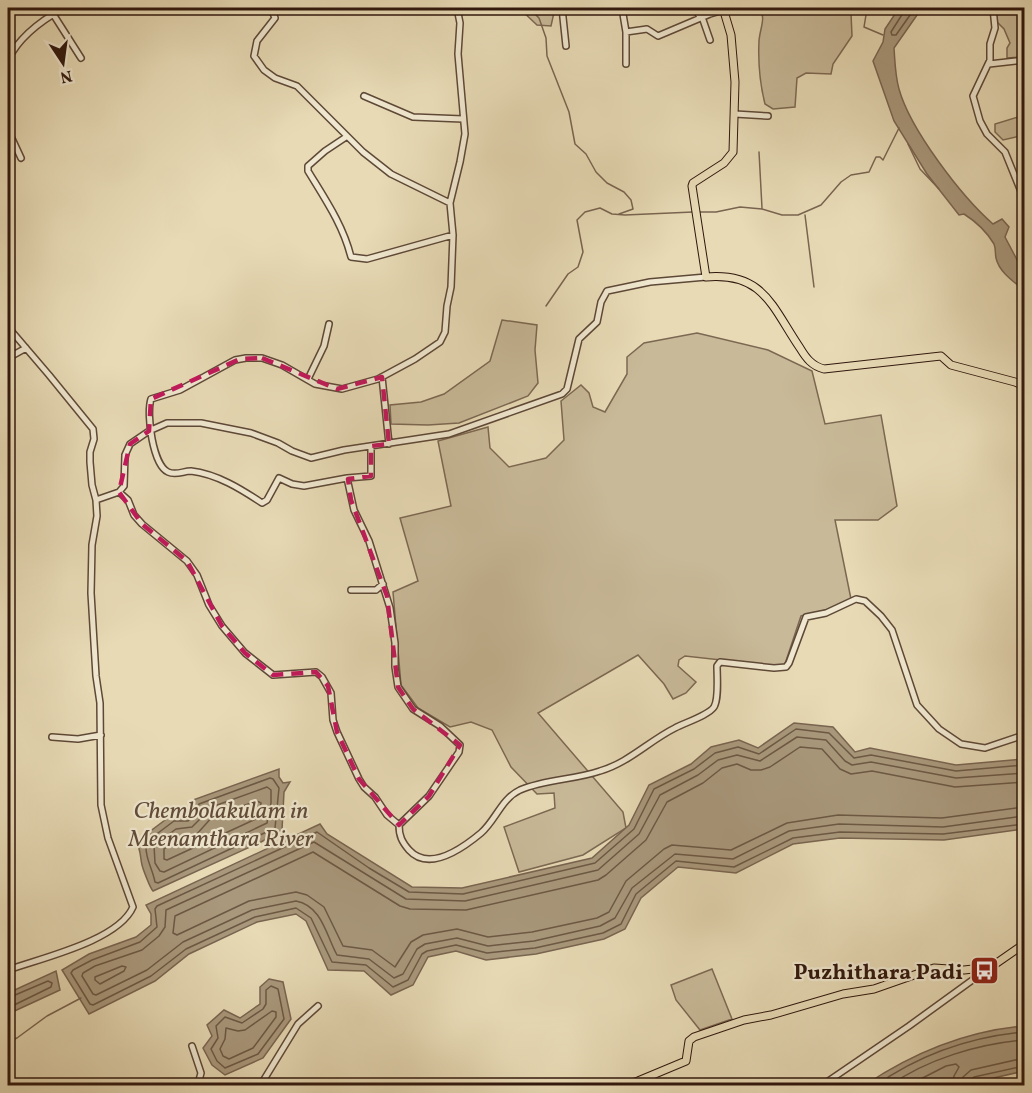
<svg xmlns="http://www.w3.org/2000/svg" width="1032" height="1093" font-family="Vollkorn,serif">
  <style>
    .green { fill: #c8b998; stroke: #7c6852; stroke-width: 1.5 }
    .water { fill: #a9987c; stroke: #796450; stroke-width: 1.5 }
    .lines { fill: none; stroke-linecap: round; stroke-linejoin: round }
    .shore { stroke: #6c5844; stroke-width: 1.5 }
    .stream { stroke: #796450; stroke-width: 1.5 }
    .minor-casing { stroke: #5e4837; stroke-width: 8 }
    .major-casing { stroke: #30170d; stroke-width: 9 }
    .minor { stroke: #efe7cf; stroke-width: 5 }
    .major { stroke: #e7dab5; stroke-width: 7 }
    .marked { fill: none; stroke: #c2185b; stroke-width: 4.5; stroke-dasharray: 12 8; stroke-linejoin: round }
    .labels { text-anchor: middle; stroke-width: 4.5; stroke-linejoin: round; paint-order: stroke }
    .poi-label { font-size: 22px; font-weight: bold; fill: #30170d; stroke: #efe7cf; text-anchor: end }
    .water-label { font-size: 24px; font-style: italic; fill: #604b39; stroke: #efe7cf }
  </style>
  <rect width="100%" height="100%" fill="#e7dab5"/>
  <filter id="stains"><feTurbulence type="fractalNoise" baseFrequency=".00333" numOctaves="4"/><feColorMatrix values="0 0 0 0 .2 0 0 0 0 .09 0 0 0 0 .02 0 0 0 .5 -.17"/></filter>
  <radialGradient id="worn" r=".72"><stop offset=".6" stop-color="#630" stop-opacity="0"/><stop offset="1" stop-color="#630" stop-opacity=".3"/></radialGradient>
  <path class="green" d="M519,8H555L551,26L537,25Z
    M760,8H845L851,13L852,36L833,64L831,74L806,73L797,78L795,107L773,109L765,104C760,84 758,62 759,41C760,28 766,19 760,8Z
    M995,8H1024V57L1007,58V48L1010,43L1004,29L996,21Z
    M1024,105V135L1003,140L995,132V124L1021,116V106Z
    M502,320L537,325L535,350L538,383L528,396L459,423L428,425L391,424L390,405L421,402L444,394L490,361Z
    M697,333L768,350L812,371L825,424L881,415L897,506L878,520H835L852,604L801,616L784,667L685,656L679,660L678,666L696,682L686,693L673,699L664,684L638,655L538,713L623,812L626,828L583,855L519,872L504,827L555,808L554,793L537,794L511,767L492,730L471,722L450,727L418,708L401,685L393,592L418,581L400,518L451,506L438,441L488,427L490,448L509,467L546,458L564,440L561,401L581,385L589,393L593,407L605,412L627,374V357L644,343Z
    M712,969L732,1019L700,1030L676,1000L671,985Z"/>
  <path class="water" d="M899,8H922L894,48C895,61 895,75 899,89C910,129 961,196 993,224L1002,219L1009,227L1005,237L1024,273V290C1014,282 999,272 996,258C995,254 996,249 994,244C987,232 975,221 964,214L959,215L927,174L894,121L873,61L883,42L885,29Z
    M794,723L833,727L855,752L870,748L956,765L1024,759V829L944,840L840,838L793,844L736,873L678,867L641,898L625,929L604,939L536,954L486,960L456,951L428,957L413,985L391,995L364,971L328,970L306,921L296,914L257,922L189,954L155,981L89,1014L62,970L89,954L136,937L151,925V914L146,905L320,824L327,834L412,887L462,888L592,858L629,825L649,785L691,764L711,747L739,740L758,748Z
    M279,769V777L283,783L290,782L284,792L282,830L261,842L153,891C150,888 143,869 142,865C140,857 141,849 136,842L173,814L184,816L191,809L193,800Z
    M56,971L60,990L8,1014V993Z
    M269,979L283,982L291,1019L263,1058L225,1075L212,1065L203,1048L212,1036L207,1025L224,1010L240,1018L260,1004V987Z
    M1024,1026V1071L963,1085H865C913,1053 967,1031 1024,1026Z"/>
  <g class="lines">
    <path class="shore" d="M904,8L903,13L891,32L892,35H896L915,8
      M1024,765L956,771L871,755L854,758L829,733L796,729L759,754L738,747L715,753L694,769L654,789L634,829L595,863L463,894L409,892L369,868L317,832L157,906L155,909L157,927L140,942L92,960L73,970L71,973L90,1004L93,1005L151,976L186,949L255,917L296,908L311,918L332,962L366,965L393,987L408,980L422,954L427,951L456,945L487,953L535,948L603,933L621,924L636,894L676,861L734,867L793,838L840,832L943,834L1024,824
      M1024,773L956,778L871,762L852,765L845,761L826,740L797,737L760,761L737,755L718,760L698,775L660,795L639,834L598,870L465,901L406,899L314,842L166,910L165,927L159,936L142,950L95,966L83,973L82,976L93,994L96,995L147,970L183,942L252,910L296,901C322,906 326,935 337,955L369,959L394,978L403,974L417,949L425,944L457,938L488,946L534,941L600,926L615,918L632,888L675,854L733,859L789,831L839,824L943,827L1024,816
      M270,778L273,779L279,788L275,828L158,883L155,882C152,867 145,859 146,842L174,821H188L196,812L199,804Z
      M1024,782L955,787L872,771L851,774L840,769L822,749L800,747L770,767L761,770H751L737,764L722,768L703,783L667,802L646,840L606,875L598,880L466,910L410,909L400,906L313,852L175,916L173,933L177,935L249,901L296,892L307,895L324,907L343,946L372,950L395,967L411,942L423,935L457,929L488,937L532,932L597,918L609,912L626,881L664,849L672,845L731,850L787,823L838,815L942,818L1024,807
      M267,787L271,790V803L267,823L164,872L160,871L155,863L154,845L176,829L192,827L201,818L206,809Z
      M257,801L261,803L258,818L167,860L164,859V849L179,839L196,835L213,816Z
      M122,966L126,967L124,971L100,984L95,980V977Z
      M271,986L278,989L284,1019L258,1054L225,1068L217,1061L211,1049L218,1038L216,1026L225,1017L242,1023L263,1009L266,1004V990Z
      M8,998L48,981L52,983L51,987L8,1008
      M272,1011L276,1012V1017L253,1048L229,1059L223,1056L220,1049L225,1039L226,1028L238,1031L245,1030Z
      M875,1086C919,1055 971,1037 1024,1032
      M889,1086C927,1059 978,1044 1024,1040
      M907,1086L946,1066L956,1064L959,1067L954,1076L952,1086
      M961,1086L963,1077L971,1070L1024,1058
      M969,1086L970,1080L974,1077L1024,1066"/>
    <path class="stream" d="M529,8L539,18L546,38L547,56L569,112L575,144L586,154L596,172L607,183L624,192L631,200L633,209L619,214
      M856,8L867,9L864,27L883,35
      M908,144L920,169L939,189
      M759,152L762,208
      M697,212H716L740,207L762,209L782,215H798L821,205L841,182L851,175L869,172L876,157H880L883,160L899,128
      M805,215L814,287
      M546,306L568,274L578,267L583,252L577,220L585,212L600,208L612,214L625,215L693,212
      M8,1042L17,1038L47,1016L81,998"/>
    <defs>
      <path id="minor" d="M271,8L275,18L257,41L254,56L264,70L275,78L297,86L363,152L391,174L450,203
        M562,8L566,46
        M622,8L626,32V64
        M694,8L701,18
        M993,8L995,28L990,44V60L973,96L980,121L987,134L1005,152L1024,199
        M8,10L11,8
        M53,14L81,58
        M702,17L710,40
        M626,32L647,29L658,36L710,14L724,10
        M8,60C19,37 42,20 64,8
        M989,64L1024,60
        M364,96L413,117L463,119
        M735,114L768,116
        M8,130L21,158
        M346,137L325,151L308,166V171C325,199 343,225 351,257L367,259L453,235
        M8,327L49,375L93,429L94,439L90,452V462L92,485L96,500L97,516L92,545L91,593L96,676L100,703L101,805L108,838L133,907C118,941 41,958 8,970
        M8,358L26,348
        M382,377L389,444
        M308,379L324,346L329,324
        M371,446V476L347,478L304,486L292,484L279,478L267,500L262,503C241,489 217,474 191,471C183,471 176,476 168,472C153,465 146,415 151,399L180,390L235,360L246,358H262L282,365L315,384L342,389L378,379L415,359L440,342L445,332L447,306L451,287L453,235L450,203L460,162L465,134L458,54L460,23L457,8
        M347,478L354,510L369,541L390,608L395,643V667L398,687L413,709L440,726L460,745L459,752L429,796L399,825C399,836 402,842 409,850C429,872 463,848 481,833C496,820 501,799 520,790C546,779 574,780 600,771C628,763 649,741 675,728C684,723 709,715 714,707C719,699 717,676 717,666L720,662L774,668L786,667L789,663L806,617L826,613L856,599L865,601L881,616L892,630L917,705L939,729L961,744L985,748L1024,735
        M119,492L128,500L134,515L142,524L187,561L197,575L209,605L222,626L245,653L273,675L316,672L322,677L331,693L333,720L337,732L359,779L364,787L375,797L387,815L399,825
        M96,500L119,492L124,486L125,455L130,444L149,431L167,423H201L251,433L278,443L292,451L311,458L344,450L449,434L562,394L567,389L579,339L597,322L601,302L607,291L650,282L706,277
        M351,590H376L383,584
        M52,737L78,739L101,735
        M192,1046L201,1073L198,1084
        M198,1086L203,1083L219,1086
        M260,1086L298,1024L318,1006
        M821,1086L909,1026L989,968"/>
      <path id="major" d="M723,8L731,35L735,82L733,152L724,163L693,183L692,186L706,277C764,272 772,307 800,348C806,358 812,366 824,369L941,356L951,365L1015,382L1024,386
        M622,1086L638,1081L686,1061L689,1041L694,1037L744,1020L771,1015L843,994L874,989L934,968L964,970L991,967L1024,944"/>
    </defs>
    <use href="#minor" class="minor-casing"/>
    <use href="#major" class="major-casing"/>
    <use href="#minor" class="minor"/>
    <use href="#major" class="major"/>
  </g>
  <path class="marked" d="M262,358L337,389L382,377L389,444L371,446V476L348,479L351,500L387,596L398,687L413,709L460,745L429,796L399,825L359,779L337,732L328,686L316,672L273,675L245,653L222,626L187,561L142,524L119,492L130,444L149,431L151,399L240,359Z"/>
  <defs>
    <symbol id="bus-square" viewBox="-11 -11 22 22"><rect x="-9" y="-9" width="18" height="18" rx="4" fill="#8f2418" stroke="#efe7cf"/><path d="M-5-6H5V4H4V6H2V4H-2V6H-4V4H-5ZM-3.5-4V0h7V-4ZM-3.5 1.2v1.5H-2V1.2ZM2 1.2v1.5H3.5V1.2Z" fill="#fff"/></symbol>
  </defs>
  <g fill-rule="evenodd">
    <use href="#bus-square" x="968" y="954" width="33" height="33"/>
  </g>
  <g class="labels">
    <g class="poi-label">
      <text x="963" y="979">Puzhithara Padi</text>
    </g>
    <g class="water-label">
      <text x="221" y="818">Chembolakulam in<tspan x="221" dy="28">Meenamthara River</tspan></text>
    </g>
  </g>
  <rect width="1032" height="1093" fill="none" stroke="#e7dab5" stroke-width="30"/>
  <rect x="9" y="9" width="1014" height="1075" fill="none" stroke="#30170d" stroke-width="3"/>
  <rect x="15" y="15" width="1002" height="1063" fill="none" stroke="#30170d" stroke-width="1.5"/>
  <g transform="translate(63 63) rotate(167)" stroke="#efe7cf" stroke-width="4.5" paint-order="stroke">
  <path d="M0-4.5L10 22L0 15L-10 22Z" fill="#30170d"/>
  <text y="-9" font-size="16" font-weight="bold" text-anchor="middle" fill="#30170d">N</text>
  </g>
  <rect width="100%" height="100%" filter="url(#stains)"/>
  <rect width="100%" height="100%" fill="url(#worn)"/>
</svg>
